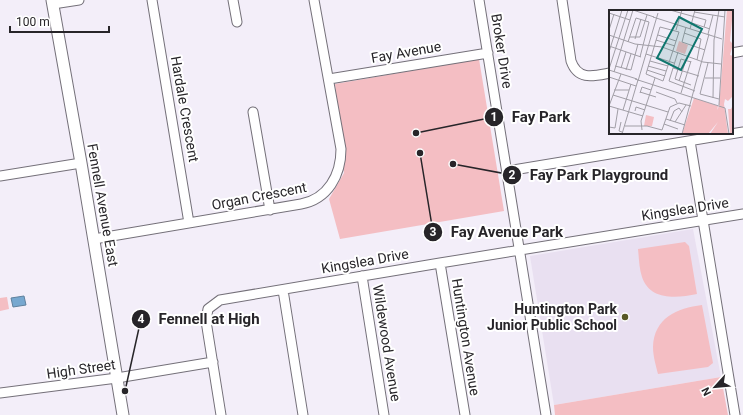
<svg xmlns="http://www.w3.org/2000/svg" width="743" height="415" font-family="Roboto,sans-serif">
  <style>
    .built { fill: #e9e0f1 }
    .green { fill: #f4bec3 }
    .water { fill: #77a8d0; stroke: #5f819e }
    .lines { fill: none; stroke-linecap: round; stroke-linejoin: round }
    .minor-casing { stroke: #747079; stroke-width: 11 }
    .major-casing { stroke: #747079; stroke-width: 13 }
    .minor { stroke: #fff; stroke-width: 9 }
    .major { stroke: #fff; stroke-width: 11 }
    .poi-dot { fill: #595926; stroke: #fff; stroke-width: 1.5 }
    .labels { text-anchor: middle; stroke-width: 4; stroke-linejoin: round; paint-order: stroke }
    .street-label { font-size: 14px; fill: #272529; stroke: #fff }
    .poi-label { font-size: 14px; font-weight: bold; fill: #272529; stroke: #fff; text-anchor: end }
    .inset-road { fill: none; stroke: #a19ea6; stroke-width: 1 }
    .view { fill: #0f766e; fill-opacity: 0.15; stroke: #0f766e; stroke-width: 2 }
    .inset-edge { fill: none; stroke: #272529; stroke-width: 2 }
    .leader { fill: none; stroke: #272529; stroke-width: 1.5 }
    .callout-dot { fill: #272529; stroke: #fff; stroke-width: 1.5 }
    .mark-label { font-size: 12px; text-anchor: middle; font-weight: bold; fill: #fff }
    .callout-label { font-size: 15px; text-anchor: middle; font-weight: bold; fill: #272529; stroke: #fff; stroke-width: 4; stroke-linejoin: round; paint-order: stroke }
  </style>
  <rect width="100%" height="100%" fill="#f3eef9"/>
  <path class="built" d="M693,229L721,377L554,405L530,256Z"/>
  <path class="green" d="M479,59L504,211L340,239L329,199L344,173L335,84Z
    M685,242L689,246L697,294C677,298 650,301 642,277C639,268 639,258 638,249Z
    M7,297L9,309L0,311V298Z
    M702,305L713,363L708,367L658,374C656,366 653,356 653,347C654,318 677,308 702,305Z
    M721,377L728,415H555L554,405Z"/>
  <path class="water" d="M24,296L26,305L13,307L11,298Z"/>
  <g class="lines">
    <defs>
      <path id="minor" d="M152,0L189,223
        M233,0L237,22
        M479,0L546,415
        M562,0L571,61C578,81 594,76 610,73
        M53,4L79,0
        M732,53L743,51
        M329,79L488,53
        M253,112L270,210
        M690,141L735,415
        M507,171L743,132
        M0,176L81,163
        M94,239L301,204C328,199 341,175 341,149L314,0
        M440,263L465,415
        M362,276L384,415
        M283,290L303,415
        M0,393L117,378L213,362
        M221,415L206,321L208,309L220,300L440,263L743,214"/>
      <path id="major" d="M52,0L81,163L123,415"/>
    </defs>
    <use href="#minor" class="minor-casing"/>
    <use href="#major" class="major-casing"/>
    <use href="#minor" class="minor"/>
    <use href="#major" class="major"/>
  </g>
  <circle class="poi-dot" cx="625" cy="317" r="4"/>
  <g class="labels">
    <g class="street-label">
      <text transform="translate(502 51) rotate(81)" y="5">Broker Drive</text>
      <text transform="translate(406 52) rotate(-10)" y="5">Fay Avenue</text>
      <text transform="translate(185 109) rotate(80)" y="5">Hardale Crescent</text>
      <text transform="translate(259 196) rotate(-11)" y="5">Organ Crescent</text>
      <text transform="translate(103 205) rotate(80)" y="5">Fennell Avenue East</text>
      <text transform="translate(685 209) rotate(-9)" y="5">Kingslea Drive</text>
      <text transform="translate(365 261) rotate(-10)" y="5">Kingslea Drive</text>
      <text transform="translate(466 337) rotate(81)" y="5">Huntington Avenue</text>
      <text transform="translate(387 343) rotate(81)" y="5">Wildewood Avenue</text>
      <text transform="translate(81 369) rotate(-8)" y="5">High Street</text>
    </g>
    <g class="poi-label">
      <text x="617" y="314">Huntington Park<tspan x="617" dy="16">Junior Public School</tspan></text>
    </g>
  </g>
  <g transform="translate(609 10)">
    <rect width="124" height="124" fill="#f3eef9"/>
    <path d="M118,0H124L121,31L124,34L121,45L124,46L123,87L119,91L116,89L115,94L119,124H101L109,112L99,124H73L85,88L109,96L108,100L110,96ZM70,31L79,35L76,44L67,41ZM124,95V124H121L119,99H122ZM37,105L45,107L43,116H35Z" fill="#f4bec3"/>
    <path class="inset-road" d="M24,0L45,7M61,0L97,10L95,17M85,2L116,7M0,3L21,10M44,7L113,29M83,13L101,19M51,17L70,22L54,71L37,64ZM77,17L73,32L96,40M81,19L86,0M0,20L5,4M67,20L73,0M75,23L92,29L88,50M99,24L104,5M0,25L26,34L53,37L94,52L112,54M49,25L67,31M21,27H31L38,5M26,29L32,9M47,30L66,36M19,32L27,8L40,12L31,47M0,36L32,47M0,42L13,0M69,42L60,71L86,81M37,44L65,53M41,51L59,56M82,52L72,49L66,69L82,75M99,53L91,84L110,89M6,56L22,60L29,34M39,56L57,61M12,58L17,42M64,58L90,66M0,59L19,0M0,60L28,69M17,60L22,44M38,60L56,66M5,62L24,0M0,67L27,76M96,68H111M26,69L116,98L120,124M29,71L49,3M70,71L77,50M5,80H20M31,82L47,87M47,82L66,89L68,93M31,83L33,77L42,80M72,83L82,51M4,85L59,102M104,88L105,30L110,0M110,95L116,0M0,96L34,106M0,96L12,64M14,100L22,74M26,101L27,97L36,100M57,109L76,115M61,111L65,101L70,98L73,102M12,112L10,121L13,122M66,112L77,95M55,114L69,119M16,116H38L53,120L61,97L70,93L82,96M0,117L6,118L9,99M33,120L32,111L46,68M13,124L29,70M73,124L100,24"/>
    <path class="view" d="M70,7L93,19L72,60L48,48Z"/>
    <rect width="124" height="124" class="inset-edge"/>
  </g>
  <path class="leader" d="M416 133L494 117M453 164L512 175M420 153L433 232M125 391L141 319"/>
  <g class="callout-dot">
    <circle cx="416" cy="133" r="4"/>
    <circle cx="453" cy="164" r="4"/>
    <circle cx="420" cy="153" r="4"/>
    <circle cx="125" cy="391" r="4"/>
    <circle cx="494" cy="117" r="10"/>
    <circle cx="512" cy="175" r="10"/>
    <circle cx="433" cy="232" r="10"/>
    <circle cx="141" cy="319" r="10"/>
  </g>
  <g class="mark-label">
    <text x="494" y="121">1</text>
    <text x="512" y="179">2</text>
    <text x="433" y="236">3</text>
    <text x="141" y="323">4</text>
  </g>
  <g class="callout-label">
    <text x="541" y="122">Fay Park</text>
    <text x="599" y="180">Fay Park Playground</text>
    <text x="507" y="237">Fay Avenue Park</text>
    <text x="209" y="324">Fennell at High</text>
  </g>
  <g transform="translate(715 387) rotate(243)" stroke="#ffffff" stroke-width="3" paint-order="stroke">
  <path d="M0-3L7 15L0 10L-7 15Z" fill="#272529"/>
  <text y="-6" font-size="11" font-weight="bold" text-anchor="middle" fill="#272529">N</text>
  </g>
  <path d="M10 26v6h99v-6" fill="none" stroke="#272529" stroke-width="2"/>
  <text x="16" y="26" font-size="12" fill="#272529" stroke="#ffffff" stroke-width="3" paint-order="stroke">100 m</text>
</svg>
